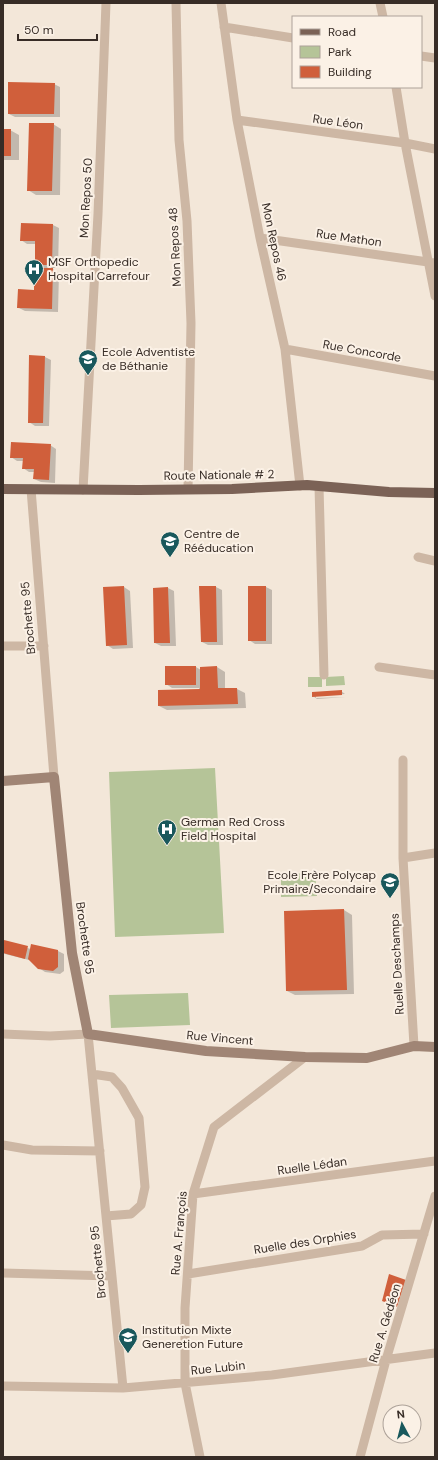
<svg xmlns="http://www.w3.org/2000/svg" width="438" height="1460" font-family="'DM Sans',sans-serif">
  <style>
    .green { fill: #b5c498 }
    .shadow { fill: #0003 }
    .building { fill: #d05f3b }
    .lines { fill: none; stroke-linecap: round; stroke-linejoin: round }
    .street { stroke: #cdb7a4; stroke-width: 9 }
    .secondary { stroke: #a08575; stroke-width: 10 }
    .primary { stroke: #7b6256; stroke-width: 10 }
    .labels { text-anchor: middle; stroke-width: 4; stroke-linejoin: round; paint-order: stroke }
    .street-label { font-size: 12px; fill: #372c26; stroke: #fbf1e6 }
    .poi-label { font-size: 12px; fill: #372c26; stroke: #fbf1e6; text-anchor: start }
  </style>
  <rect width="100%" height="100%" fill="#f3e7d9"/>
  <path class="green" d="M344,676L345,685L326,686V677Z
    M308,677H322V687H308Z
    M215,768L224,933L115,937L109,772Z
    M315,873L317,896L281,897V874Z
    M188,993L190,1025L111,1028L109,995Z"/>
  <path class="shadow" d="M54,84L60,87V117H15L9,114Z
    M53,124L61,129L60,195H36L28,190Z
    M3,130H10L19,135V160H3Z
    M53,225L59,228L58,268H51L59,273L58,312L25,311L19,308L35,291L43,269L36,264V244H27L21,240Z
    M45,357L51,360L49,426H35L29,422Z
    M50,445L56,449L55,483L41,482L34,479L35,472H29L23,468L24,461H17L11,457Z
    M124,587L130,591L133,648L113,649L107,645Z
    M216,587L222,590L223,645H208L202,642Z
    M266,587L272,590V644H255L249,640Z
    M168,588L174,591L176,646H161L155,643Z
    M196,667L201,670L217,667L225,672V689H237L245,693L246,708L167,710L159,706L199,690V688H172L166,684Z
    M341,691L345,694L316,696V698L346,697L317,699L313,696V693Z
    M344,910L352,915L354,994L295,995L287,991L285,912Z
    M5,942L31,949V945L58,951L64,954V971L60,974L45,972L39,968L29,959V960L5,954L3,952Z"/>
  <path class="building" d="M8,82L55,83L54,114H8Z
    M29,123H54L52,191H27Z
    M3,129H11V156H3Z
    M21,223L53,224L52,265H35V241H20Z
    M34,268H53L52,309L17,308L18,289L34,290Z
    M29,355L45,356L43,423H28Z
    M11,442L51,444L49,480L33,479L34,469H22L23,458H10Z
    M124,586L127,645L106,646L103,587Z
    M199,586H216L217,642H201Z
    M248,586H266V641H248Z
    M168,587L170,643H154L153,588Z
    M165,666H196V685H165Z
    M217,666L218,688H237L238,704L158,706V690L200,689V667Z
    M342,690V695L312,697V692Z
    M344,909L347,990L286,991L284,911Z
    M4,940L28,946L25,959L3,953Z
    M31,944L58,950V967L53,971L38,969L28,959Z
    M389,1274L406,1280L397,1307L382,1301Z"/>
  <g class="lines">
    <path class="street" d="M176,3L179,140L187,221L191,323L188,489
      M221,3L237,120L260,238L285,349L300,486
      M380,3L383,17
      M224,27L293,38
      M421,56L435,58
      M396,87L405,143L435,296
      M237,120L405,143L435,149
      M260,238L435,263
      M285,349L435,376
      M319,486L324,675
      M31,489L54,777
      M83,490L98,214L106,3
      M418,557L435,561
      M3,646H44
      M379,667L435,675
      M403,760V858L414,1046
      M403,858L435,853
      M3,1034L50,1036L88,1034L123,1388
      M92,1074L112,1077L122,1088L139,1118L145,1187L141,1205L131,1214L106,1216
      M3,1145L32,1150L100,1151
      M193,1194L435,1161
      M3,1273L112,1276
      M188,1274L362,1246L382,1235L424,1234
      M3,1386L123,1388L272,1375L435,1353
      M200,1457L185,1383V1308L193,1194L214,1127L305,1057
      M360,1457L386,1360L435,1196"/>
    <path class="secondary" d="M3,781L54,777L72,953L88,1034L206,1051L305,1057L367,1058L414,1046L435,1047"/>
    <path class="primary" d="M3,489L139,490L232,489L307,485L389,492L435,493"/>
  </g>
  <defs>
    <symbol id="hospital-pin" viewBox="-11 -11 22 30"><path d="M0 17L-7.5 6A9.5 9.5 0 1 1 7.5 6Z" fill="#19585c" stroke="#fbf1e6"/><path d="M-5-5h3v3.5h4V-5h3V5h-3V1.5h-4V5h-3Z" fill="#fff"/></symbol>
    <symbol id="school-pin" viewBox="-11 -11 22 30"><path d="M0 17L-7.5 6A9.5 9.5 0 1 1 7.5 6Z" fill="#19585c" stroke="#fbf1e6"/><path d="M0-5L7-2L0 1L-7-2ZM-4 1L0 2.5L4 1V4Q0 6-4 4Z" fill="#fff"/></symbol>
  </defs>
  <g fill-rule="evenodd">
    <use href="#hospital-pin" x="23" y="258" width="22" height="30"/>
    <use href="#school-pin" x="77" y="348" width="22" height="30"/>
    <use href="#school-pin" x="159" y="530" width="22" height="30"/>
    <use href="#hospital-pin" x="156" y="818" width="22" height="30"/>
    <use href="#school-pin" x="379" y="871" width="22" height="30"/>
    <use href="#school-pin" x="117" y="1326" width="22" height="30"/>
  </g>
  <g class="labels">
    <g class="street-label">
      <text transform="translate(338 122) rotate(8)" y="4">Rue Léon</text>
      <text transform="translate(86 198) rotate(-87)" y="4">Mon Repos 50</text>
      <text transform="translate(349 238) rotate(8)" y="4">Rue Mathon</text>
      <text transform="translate(274 242) rotate(78)" y="4">Mon Repos 46</text>
      <text transform="translate(175 247) rotate(-93)" y="4">Mon Repos 48</text>
      <text transform="translate(362 351) rotate(10)" y="4">Rue Concorde</text>
      <text transform="translate(219 475) rotate(-1)" y="4">Route Nationale # 2</text>
      <text transform="translate(28 618) rotate(-95)" y="4">Brochette 95</text>
      <text transform="translate(85 938) rotate(82)" y="4">Brochette 95</text>
      <text transform="translate(397 964) rotate(-93)" y="4">Ruelle Deschamps</text>
      <text transform="translate(220 1038) rotate(5)" y="4">Rue Vincent</text>
      <text transform="translate(312 1166) rotate(-8)" y="4">Ruelle Lédan</text>
      <text transform="translate(179 1233) rotate(-85)" y="4">Rue A. François</text>
      <text transform="translate(305 1242) rotate(-9)" y="4">Ruelle des Orphies</text>
      <text transform="translate(98 1262) rotate(-96)" y="4">Brochette 95</text>
      <text transform="translate(385 1323) rotate(-73)" y="4">Rue A. Gédéon</text>
      <text transform="translate(218 1368) rotate(-6)" y="4">Rue Lubin</text>
    </g>
    <g class="poi-label">
      <text x="48" y="266">MSF Orthopedic<tspan x="48" dy="14">Hospital Carrefour</tspan></text>
      <text x="102" y="356">Ecole Adventiste<tspan x="102" dy="14">de Béthanie</tspan></text>
      <text x="184" y="538">Centre de<tspan x="184" dy="14">Rééducation</tspan></text>
      <text x="181" y="826">German Red Cross<tspan x="181" dy="14">Field Hospital</tspan></text>
      <text x="376" y="879" text-anchor="end">Ecole Frère Polycap<tspan x="376" dy="14">Primaire/Secondaire</tspan></text>
      <text x="142" y="1334">Institution Mixte<tspan x="142" dy="14">Generetion Future</tspan></text>
    </g>
  </g>
  <rect width="438" height="1460" fill="none" stroke="#372c26" stroke-width="8"/>
  <rect x="292" y="16" width="130" height="72" fill="#fbf1e6" stroke="#ada299"/>
  <rect x="300" y="29" width="20" height="6" fill="#7b6256" stroke="#ada299"/>
  <text x="328" y="36" font-size="12" fill="#372c26">Road</text>
  <rect x="300" y="46" width="20" height="12" fill="#b5c498" stroke="#ada299"/>
  <text x="328" y="56" font-size="12" fill="#372c26">Park</text>
  <rect x="300" y="66" width="20" height="12" fill="#d05f3b" stroke="#ada299"/>
  <text x="328" y="76" font-size="12" fill="#372c26">Building</text>
  <g transform="translate(402 1424) rotate(353)"><circle r="19" fill="#fbf1e6" stroke="#ada299"/>
  <path d="M0-3L7 15L0 10L-7 15Z" fill="#19585c"/>
  <text y="-6" font-size="11" font-weight="bold" text-anchor="middle" fill="#372c26">N</text>
  </g>
  <path d="M18 34v6h79v-6" fill="none" stroke="#372c26" stroke-width="2"/>
  <text x="24" y="34" font-size="12" fill="#372c26" stroke="#fbf1e6" stroke-width="3" paint-order="stroke">50 m</text>
</svg>
